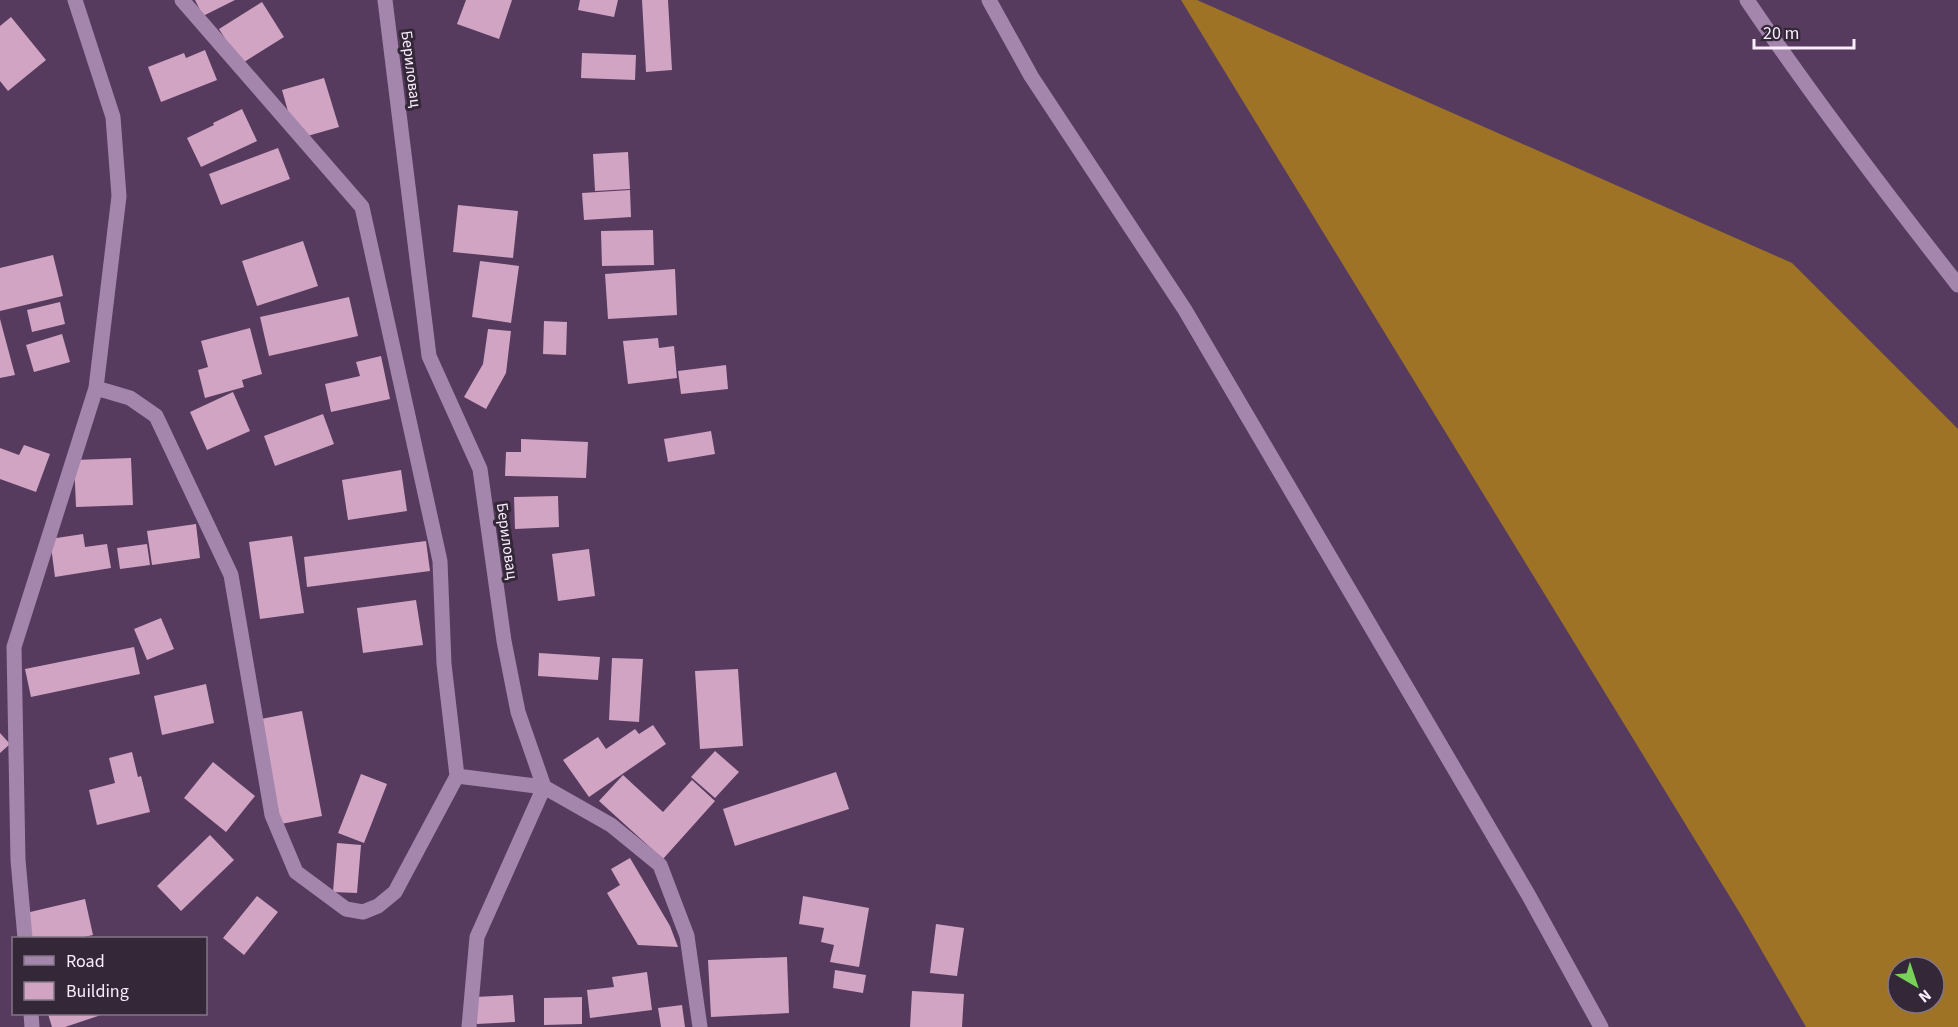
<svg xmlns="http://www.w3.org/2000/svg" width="1958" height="1027" font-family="'Source Sans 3',sans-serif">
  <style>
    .forest { fill: #9e7326; fill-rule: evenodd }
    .building { fill: #d1a4c3 }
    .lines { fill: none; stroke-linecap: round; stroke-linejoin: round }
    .minor { stroke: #a486ad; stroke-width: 15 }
    .labels { text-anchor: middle; stroke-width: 6; stroke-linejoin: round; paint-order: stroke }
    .street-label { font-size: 16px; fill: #f9ecfd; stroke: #342838 }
  </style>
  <rect width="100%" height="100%" fill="#563b5e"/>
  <path class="forest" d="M1181,0H1197L1792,263L1958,429V1027H1806L1741,915ZM1898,967H1934V1003H1898Z"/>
  <path class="building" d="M195,0H235L203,16Z
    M466,0H512L499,39L457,24Z
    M580,0H618L614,17L578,10Z
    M642,0H668L672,70L646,72Z
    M262,2L284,37L241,64L219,29Z
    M11,17L46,60L8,91L0,81V26Z
    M205,50L217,80L161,102L148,67L184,53L186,58Z
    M582,53L636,55L635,80L581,78Z
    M324,78L339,127L304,137L289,115L282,90Z
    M242,109L257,141L201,167L187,138L214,125L213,123Z
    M278,148L290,179L221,205L209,174Z
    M628,152L630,189L595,191L593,154Z
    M630,190L631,217L584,220L582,193Z
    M458,205L518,211L513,258L453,252Z
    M653,230L654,265L602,266L601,231Z
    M303,241L318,286L257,306L242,261Z
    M53,255L63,296L0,311V268Z
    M480,261L519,266L511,323L472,317Z
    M675,269L677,315L608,319L605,274Z
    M349,297L358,336L269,356L260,317Z
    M60,302L65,324L32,332L27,310Z
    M0,319L15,375L0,378Z
    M544,321L567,322L566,355L543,354Z
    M250,328L262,374L242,380L244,387L205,398L198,370L208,367L201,341Z
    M488,329L511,331L506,373L486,409L464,397L483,364Z
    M62,334L70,362L34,372L26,345Z
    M658,338L659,348L674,346L677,378L628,384L623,341Z
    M381,356L390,399L331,412L325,384L360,376L356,362Z
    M726,365L728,389L681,394L678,371Z
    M233,392L250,431L207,450L190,412Z
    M323,414L334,444L275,466L264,436Z
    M711,431L715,454L668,462L664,439Z
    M521,439L588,442L586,478L505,476L506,452H521Z
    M24,445L50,454L36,492L0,479V448L19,455Z
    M131,458L133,505L76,507L74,460Z
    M401,470L407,511L348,520L342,480Z
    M558,496L559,527L515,529L514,497Z
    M196,524L200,558L152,565L147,531Z
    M83,534L85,547L107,544L111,568L55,577L50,539Z
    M292,536L304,613L260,619L249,542Z
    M426,541L430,571L307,587L304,557Z
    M147,544L150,565L120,569L117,548Z
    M589,549L595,596L558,601L552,554Z
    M416,600L423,645L363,653L357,608Z
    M161,618L174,649L147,660L134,629Z
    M134,647L140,674L31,697L25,669Z
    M539,653L600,657L598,680L538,676Z
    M612,658L643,659L639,722L609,720Z
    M738,669L743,746L700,749L695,671Z
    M206,684L214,723L162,735L154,696Z
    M302,711L322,816L281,824L261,719Z
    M653,725L666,744L589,797L563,760L598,737L606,749L635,729L639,734Z
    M0,733L10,744L0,753Z
    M715,751L739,772L715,798L691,777Z
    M132,752L138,777L141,776L150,812L97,825L89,790L115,783L109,758Z
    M213,762L255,796L226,832L184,798Z
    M836,772L849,809L735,846L723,809Z
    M361,774L387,784L364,843L338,833Z
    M623,775L663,812L692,780L715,801L663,859L599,801Z
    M210,835L234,860L181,911L157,886Z
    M337,843L361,845L357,893L333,892Z
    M630,858L670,926L678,947L638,945L607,893L620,885L611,869Z
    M257,896L278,912L244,955L223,938Z
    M803,896L869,908L859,967L830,962L834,945L821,942L824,928L799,924Z
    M85,899L93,935L79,938H32L26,913Z
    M936,924L964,928L957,976L930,973Z
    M787,957L789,1013L711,1017L708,960Z
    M835,970L866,975L863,993L833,988Z
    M647,972L652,1010L590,1018L587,990L614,987L612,977Z
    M912,991L964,994L962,1027H910Z
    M513,995L515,1022L477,1024L475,997Z
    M582,997V1024L544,1025V998Z
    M682,1005L685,1027H661L658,1008Z
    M48,1014H100L101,1015L65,1027H52Z"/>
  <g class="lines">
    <path class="minor" d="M182,0L362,207L440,561L444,664L457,776L544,787L477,937L469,1027
      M385,0L429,356L480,469L504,641L518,712L544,787L611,825L660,865L687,936L700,1027
      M989,0L1031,76L1185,310L1529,896L1601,1027
      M1747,0C1813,98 1885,192 1958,285
      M96,388L130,398L156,416L231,575L272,815L296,872L346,909L363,912L378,906L395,892L457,776
      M25,938L18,860L14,647L96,388L119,196L113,117L75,0
      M31,1014L32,1027"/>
  </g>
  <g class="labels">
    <g class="street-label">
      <text transform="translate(412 69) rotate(83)" y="6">Бериловац</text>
      <text transform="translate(508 541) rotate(82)" y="6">Бериловац</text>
    </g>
  </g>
  <rect x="12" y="937" width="195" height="78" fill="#342838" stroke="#837687" stroke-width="1.5"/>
  <rect x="24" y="956" width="30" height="9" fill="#a486ad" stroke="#837687" stroke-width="1.5"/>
  <text x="66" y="967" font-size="18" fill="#f9ecfd">Road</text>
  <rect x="24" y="982" width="30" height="18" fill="#d1a4c3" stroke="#837687" stroke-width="1.5"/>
  <text x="66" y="997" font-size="18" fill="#f9ecfd">Building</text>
  <g transform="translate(1916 985) rotate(141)"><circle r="28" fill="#342838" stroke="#837687" stroke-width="1.5"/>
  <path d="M0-4.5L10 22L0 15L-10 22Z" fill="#78d158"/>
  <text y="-9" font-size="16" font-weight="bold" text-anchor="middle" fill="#f9ecfd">N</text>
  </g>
  <path d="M1754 39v9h100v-9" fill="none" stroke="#f9ecfd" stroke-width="3"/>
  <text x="1763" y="39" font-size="18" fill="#f9ecfd" stroke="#342838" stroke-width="4.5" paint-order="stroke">20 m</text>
</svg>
